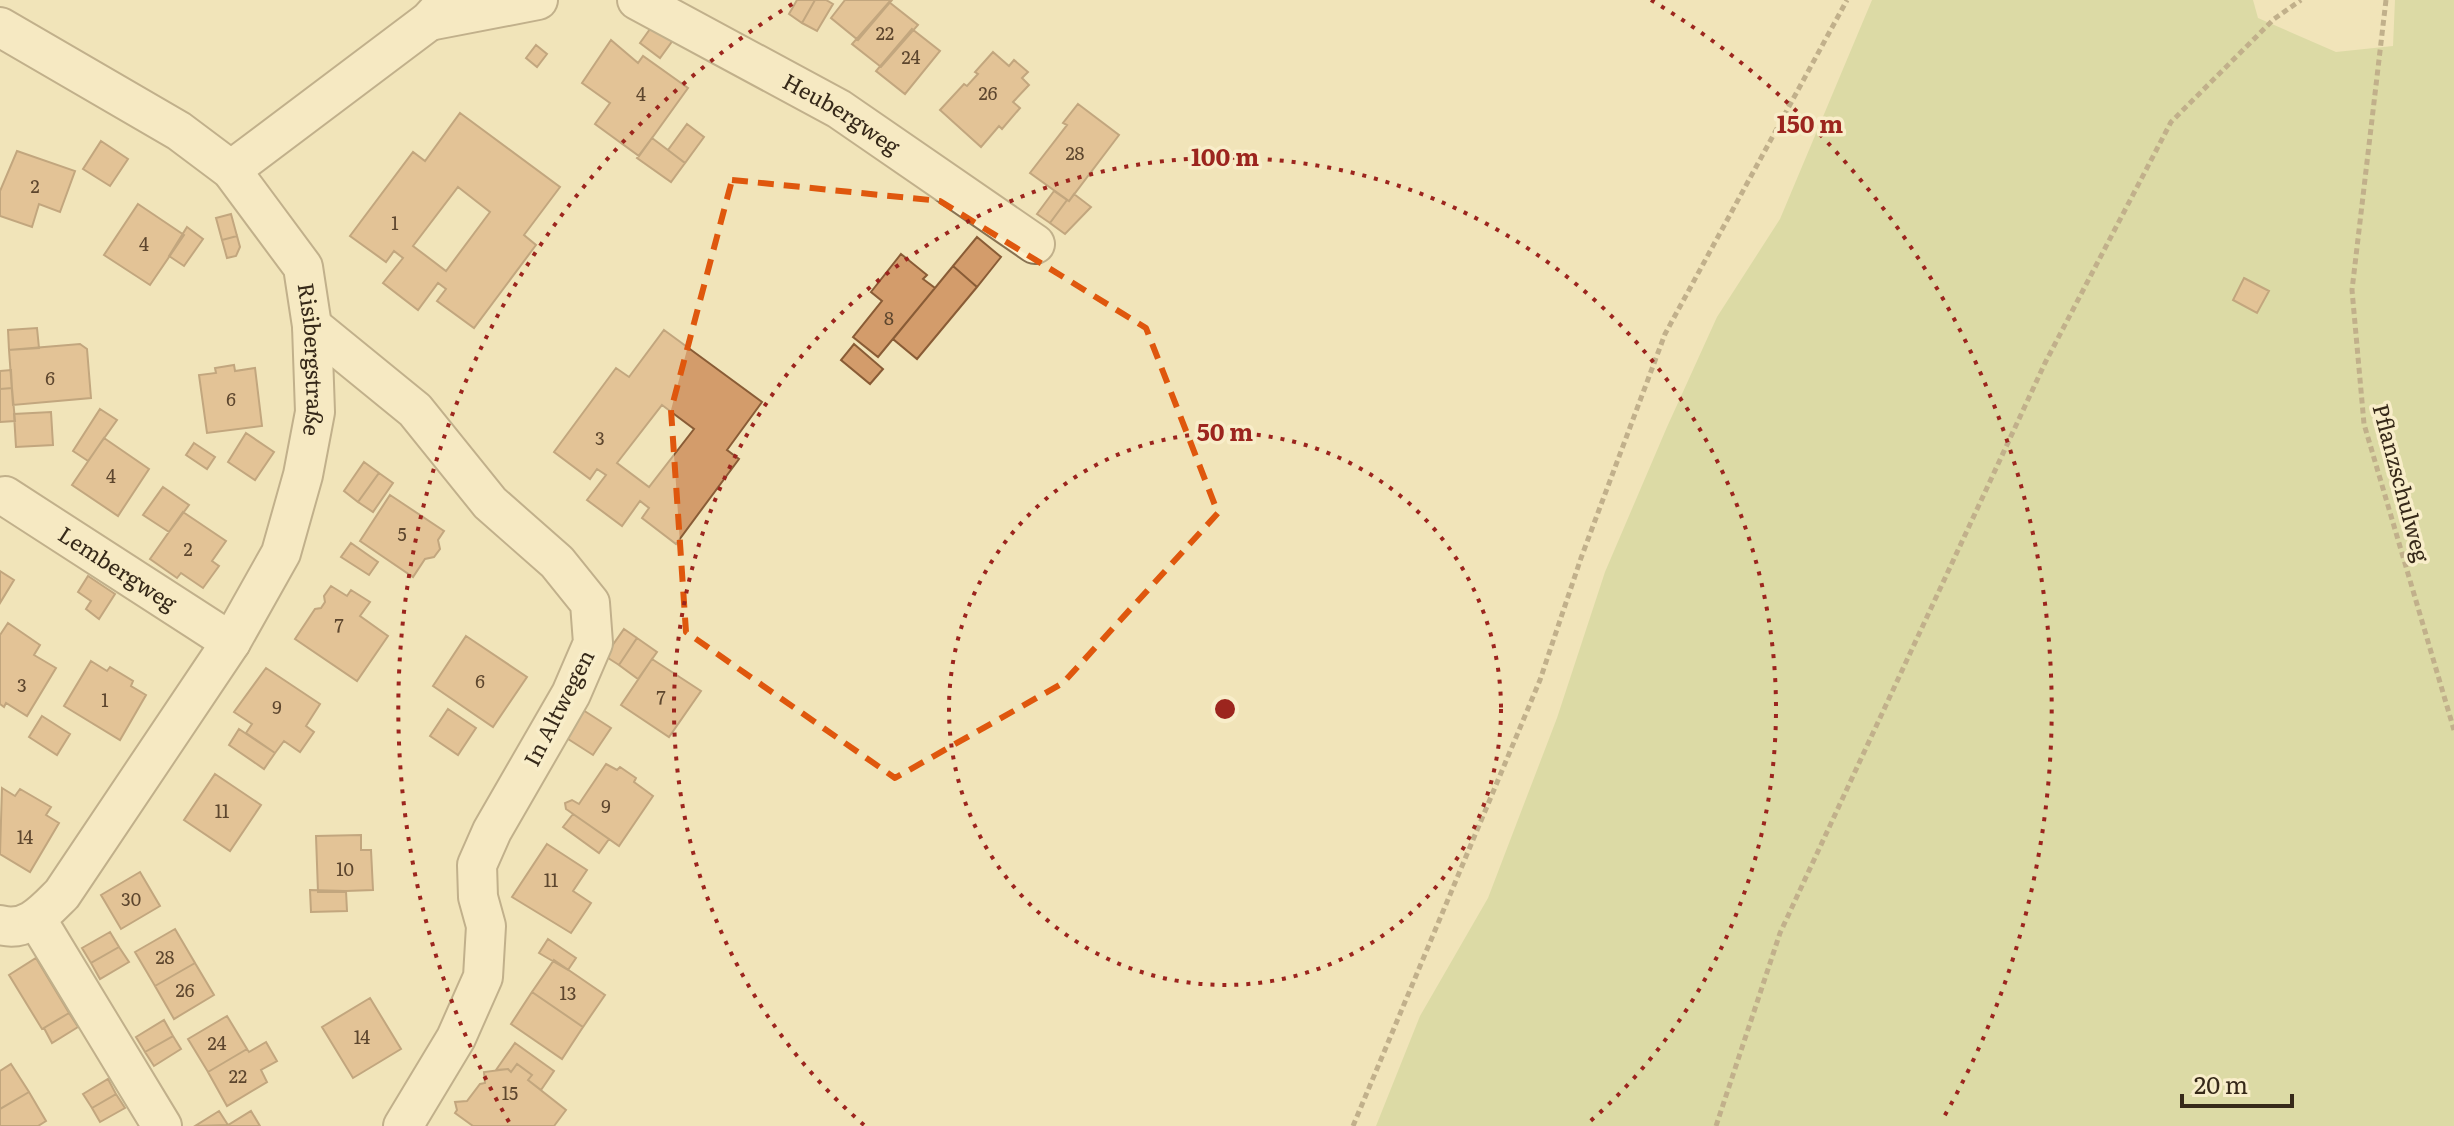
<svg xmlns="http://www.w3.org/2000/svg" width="2454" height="1126" font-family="Literata,serif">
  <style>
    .green { fill: #c3cf8c }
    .building { fill: #d39c6b; stroke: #895c36; stroke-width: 2; fill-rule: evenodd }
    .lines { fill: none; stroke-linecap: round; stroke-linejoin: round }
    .minor-casing { stroke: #887252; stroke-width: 42 }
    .path { stroke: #887252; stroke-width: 5; stroke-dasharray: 6 4; stroke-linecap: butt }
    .minor { stroke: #fcf0cc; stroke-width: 38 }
    .marked { fill: none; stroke: #df570d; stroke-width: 6; stroke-dasharray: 16 10; stroke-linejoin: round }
    .ring { fill: none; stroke: #9c251e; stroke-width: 4; stroke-dasharray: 4 8 }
    .labels { text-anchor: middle; stroke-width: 7; stroke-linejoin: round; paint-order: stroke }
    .number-label { font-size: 18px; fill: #5d462e }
    .street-label { font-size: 22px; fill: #362919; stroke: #f8edc9 }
    .centre { fill: #9c251e; stroke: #f8edc9; stroke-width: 4 }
    .ring-label { font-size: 24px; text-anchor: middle; font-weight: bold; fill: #9c251e; stroke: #f8edc9; stroke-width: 7; stroke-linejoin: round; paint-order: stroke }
  </style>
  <rect width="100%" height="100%" fill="#f1e4b9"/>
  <path class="green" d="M1872,0H2253L2258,18L2336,52L2393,46L2395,0H2454V1126H1376L1420,1016L1488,898L1557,718L1605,572L1667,427L1717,317L1780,219Z"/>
  <path class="building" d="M797,0H815L802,23L789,14Z
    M815,0H826L833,4L817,31L802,23Z
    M845,0H892L858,40L831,18Z
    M889,2L918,25L881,67L852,44Z
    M655,22L676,36L660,58L640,43Z
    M912,29L940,51L905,94L876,71Z
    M611,40L638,63L643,56L688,88L639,156L595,124L610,103L582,83Z
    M536,45L547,54L537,67L526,58Z
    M993,52L1009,66L1014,60L1028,72L1022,78L1029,85L1013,102L1020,108L1002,129L999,126L981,147L940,110L964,84L967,86L978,74L975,72Z
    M1078,104L1119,135L1069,201L1030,173L1067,125L1063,123Z
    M460,113L560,187L524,235L536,245L474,328L437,301L446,289L438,283L418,310L383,283L403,258L394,251L386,262L350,236L413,152L425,161ZM458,187L490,212L446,271L413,246Z
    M687,124L704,137L685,163L668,150Z
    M652,138L685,163L671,182L637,158Z
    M101,141L128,159L110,186L83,169Z
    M17,151L75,171L60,212L39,204L32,227L0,216V191Z
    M1054,191L1067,200L1050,223L1037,214Z
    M1074,194L1091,207L1065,234L1050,223L1067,200L1069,201Z
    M138,204L184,235L150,285L104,255Z
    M231,214L237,236L222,240L216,218Z
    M187,227L203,239L184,266L169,256Z
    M237,236L240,247L236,256L227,258L222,240Z
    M977,237L1001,257L977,287L953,266Z
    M901,254L927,275L923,279L935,288L878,357L853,337L882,301L871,292Z
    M953,266L977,287L917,359L893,339Z
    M2244,278L2269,291L2257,313L2233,300Z
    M37,328L39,348L9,350L8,330Z
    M664,330L762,402L727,450L739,459L676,544L642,518L649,508L640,501L622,526L587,500L606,475L597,469L590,479L554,452L616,368L629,377ZM662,405L694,429L649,487L617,463Z
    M80,344L87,349L91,398L13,405L9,350Z
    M854,344L883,369L870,384L841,360Z
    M234,365L235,371L255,368L262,426L207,433L199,375L216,373L215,368Z
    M11,370L12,388L0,389V371Z
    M12,388L15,421L0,422V389Z
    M100,409L117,420L88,461L73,451Z
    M51,412L53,445L16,447L14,414Z
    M246,433L274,452L255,480L228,462Z
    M104,438L149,469L118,516L72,485Z
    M194,443L215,457L207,469L186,455Z
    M364,462L379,473L358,502L344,491Z
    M379,473L393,483L373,512L358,502Z
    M163,487L189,505L169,532L143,515Z
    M390,495L444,531L438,540L440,549L434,557L425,559L413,577L360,541Z
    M183,512L226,541L212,561L219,566L203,588L181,573L177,578L150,559Z
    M351,543L378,562L369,575L341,557Z
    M0,571L14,580L0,603Z
    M88,576L115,594L99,619L86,609L91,601L78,592Z
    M331,586L347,596L351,590L370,602L360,616L388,636L357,681L295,639L315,609L321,608L325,602L324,596Z
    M8,623L40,645L34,655L56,668L27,716L6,703L4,707L0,704V635Z
    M624,629L637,638L619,665L605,656Z
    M466,636L527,677L493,727L433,686Z
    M637,638L657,652L638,679L619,665Z
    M652,659L701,691L669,737L621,705Z
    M91,661L107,671L110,667L133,681L131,686L146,695L120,740L64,706Z
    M266,668L320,704L306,726L314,732L300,752L284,741L275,753L246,733L252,724L234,712Z
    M448,709L476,728L458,755L430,736Z
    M583,710L611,728L593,755L565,737Z
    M42,716L70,734L57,755L29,737Z
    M239,729L275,753L264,769L229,745Z
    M606,764L617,770L620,767L636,778L634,782L653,796L619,846L566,809L565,803L572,800L579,804Z
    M215,774L261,805L230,851L184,820Z
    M2,788L15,796L20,789L51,807L46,815L59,823L30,872L0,854Z
    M573,814L609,839L599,853L563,827Z
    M361,835V850H371L373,890L318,892L316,836Z
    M547,844L587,870L573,891L591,903L571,933L512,897Z
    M140,872L160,906L121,929L101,895Z
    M310,890L346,891L347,911L311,912Z
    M175,929L195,963L155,986L135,952Z
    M110,932L119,947L91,963L82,948Z
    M548,939L576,958L568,970L539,953Z
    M119,947L129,962L100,979L91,963Z
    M36,958L69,1013L42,1029L9,975Z
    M554,960L605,995L583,1027L532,992Z
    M195,963L214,995L174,1019L155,986Z
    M532,992L583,1027L562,1059L511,1024Z
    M370,998L401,1049L353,1078L322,1027Z
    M69,1013L78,1027L52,1043L44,1028Z
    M227,1016L247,1049L208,1072L188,1039Z
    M164,1020L173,1036L145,1052L136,1037Z
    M173,1036L181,1049L154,1066L145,1052Z
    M266,1042L277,1061L261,1070L267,1082L227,1106L208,1072L247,1049L249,1052Z
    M515,1043L554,1071L541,1090L528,1080L532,1075L517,1064L511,1072L508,1069L496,1070Z
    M11,1064L29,1092L0,1109V1071Z
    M517,1064L532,1075L528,1080L566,1110L554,1126H473L455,1113L457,1110L455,1102L467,1101L480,1084L485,1083L484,1072L508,1069L511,1072Z
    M108,1079L116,1094L92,1108L83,1094Z
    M29,1092L46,1121L38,1126H0V1109Z
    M116,1094L125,1108L100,1122L92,1108Z
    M219,1111L228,1125L195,1126Z
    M251,1111L260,1126H226L228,1125Z"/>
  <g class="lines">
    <defs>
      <g id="minor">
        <path id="s1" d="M637,0L839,109L1035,244"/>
        <path d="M429,21L538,0"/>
        <path id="s2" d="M0,27L179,131L231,170L303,267L312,326L315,412L303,475L281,553L231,642L62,894C45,911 27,933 0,925"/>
        <path d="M231,170L429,21L448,0"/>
        <path d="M312,326L415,410L490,503L557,562L590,603L593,643L571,694L492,831L477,865L478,897L486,926L483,977L456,1038L403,1126"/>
        <path id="s3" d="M5,496L231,642"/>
        <path d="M37,920L162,1126"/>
      </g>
    </defs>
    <use href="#minor" class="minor-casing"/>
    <path class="path" d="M2386,0L2352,290L2364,424L2454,730
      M1353,1126L1540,680L1581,558L1665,334L1847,0
      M1716,1126L1780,933L2045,363L2171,122L2274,19L2301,0"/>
    <use href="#minor" class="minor"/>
  </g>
  <path d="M0 0H2454V1126H0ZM732,180L940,201L1146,328L1218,513L1063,683L895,778L686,632L671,410Z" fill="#f1e4b9" fill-opacity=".55" fill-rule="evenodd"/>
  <path class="marked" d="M732,180L940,201L1146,328L1218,513L1063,683L895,778L686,632L671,410Z"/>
  <g class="ring">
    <circle cx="1225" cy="709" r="276"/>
    <path d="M864 1125A551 551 0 1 1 1586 1125"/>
    <path d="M509 1122A827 827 0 0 1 799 0M1651 0A827 827 0 0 1 1941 1122"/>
  </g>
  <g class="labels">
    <g class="number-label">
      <text x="885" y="40">22</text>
      <text x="911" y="64">24</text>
      <text x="988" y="100">26</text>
      <text x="641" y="101">4</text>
      <text x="1075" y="160">28</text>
      <text x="35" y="193">2</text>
      <text x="395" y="230">1</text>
      <text x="144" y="251">4</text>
      <text x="889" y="325">8</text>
      <text x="50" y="385">6</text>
      <text x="231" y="406">6</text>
      <text x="600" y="445">3</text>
      <text x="111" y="483">4</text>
      <text x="402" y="541">5</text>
      <text x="188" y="556">2</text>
      <text x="339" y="632">7</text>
      <text x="480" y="688">6</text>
      <text x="22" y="692">3</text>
      <text x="661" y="704">7</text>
      <text x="105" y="707">1</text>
      <text x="277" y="714">9</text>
      <text x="606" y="813">9</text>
      <text x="222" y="818">11</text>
      <text x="25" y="844">14</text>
      <text x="345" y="876">10</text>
      <text x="551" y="887">11</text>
      <text x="131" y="906">30</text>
      <text x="165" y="964">28</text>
      <text x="185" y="997">26</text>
      <text x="568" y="1000">13</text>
      <text x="362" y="1044">14</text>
      <text x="217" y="1050">24</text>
      <text x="238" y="1083">22</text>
      <text x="510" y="1100">15</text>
    </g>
    <g class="street-label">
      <text dy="8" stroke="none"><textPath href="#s1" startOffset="234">Heubergweg</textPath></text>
      <text dy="8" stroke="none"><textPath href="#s2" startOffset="486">Risibergstraße</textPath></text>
      <text transform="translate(2401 483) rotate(75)" y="8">Pflanzschulweg</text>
      <text dy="8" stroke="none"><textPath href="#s3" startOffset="134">Lembergweg</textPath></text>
      <text transform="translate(559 708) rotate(-63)" y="8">In Altwegen</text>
    </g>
  </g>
  <circle cx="1225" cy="709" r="12" class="centre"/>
  <g class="ring-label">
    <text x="1810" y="133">150 m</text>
    <text x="1225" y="166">100 m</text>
    <text x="1225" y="441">50 m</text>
  </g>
  <path d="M2182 1094v12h110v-12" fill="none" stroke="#362919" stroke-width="4"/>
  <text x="2194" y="1094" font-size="24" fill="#362919" stroke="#f8edc9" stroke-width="6" paint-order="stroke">20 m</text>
</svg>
